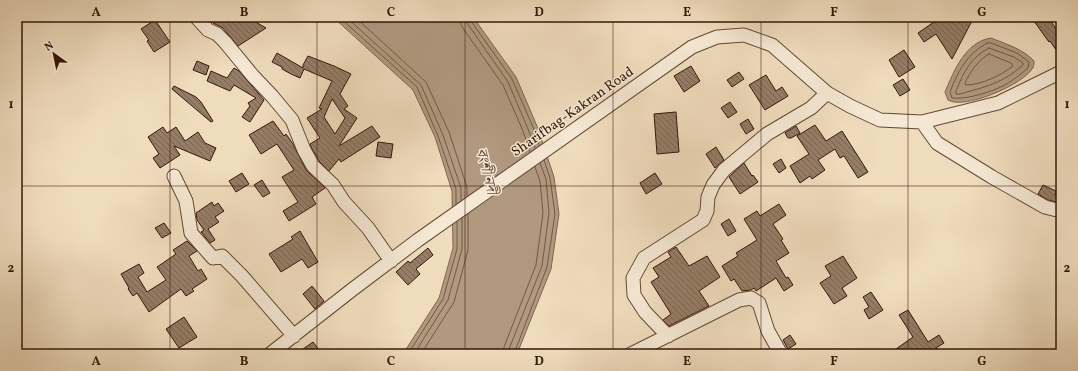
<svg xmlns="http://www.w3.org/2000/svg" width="1078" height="371" font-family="Vollkorn,'Noto Serif Bengali',serif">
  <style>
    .water { fill: #b0997f; stroke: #7f654f }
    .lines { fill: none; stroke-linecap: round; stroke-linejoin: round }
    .shore { stroke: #735844; stroke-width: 1 }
    .building { fill: url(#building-back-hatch); stroke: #361608; fill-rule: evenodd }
    .minor-casing { stroke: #644835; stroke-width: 15 }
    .minor { stroke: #f5e8d4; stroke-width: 13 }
    .grid { fill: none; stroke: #361608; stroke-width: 1; stroke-opacity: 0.55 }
    .labels { text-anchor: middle; stroke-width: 3; stroke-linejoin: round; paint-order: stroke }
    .street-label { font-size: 14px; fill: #361608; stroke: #f5e8d4 }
    .water-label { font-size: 15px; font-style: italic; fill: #674a38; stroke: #f5e8d4 }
    .neatline { fill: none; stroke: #361608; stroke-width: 1.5 }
    .grid-label { font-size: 13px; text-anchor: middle; font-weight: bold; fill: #361608 }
  </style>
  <defs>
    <pattern id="building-back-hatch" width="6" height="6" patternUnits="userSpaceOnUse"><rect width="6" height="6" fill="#967d66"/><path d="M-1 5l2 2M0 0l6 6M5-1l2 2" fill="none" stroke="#7b6552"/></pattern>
  </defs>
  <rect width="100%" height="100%" fill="#efdcbd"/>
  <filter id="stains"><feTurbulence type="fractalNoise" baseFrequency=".005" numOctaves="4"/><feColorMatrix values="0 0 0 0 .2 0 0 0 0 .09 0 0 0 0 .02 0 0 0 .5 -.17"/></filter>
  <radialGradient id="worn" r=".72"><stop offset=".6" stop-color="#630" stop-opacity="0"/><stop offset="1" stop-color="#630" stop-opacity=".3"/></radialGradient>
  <path class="water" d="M333,17H473L516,77L537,126L554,177L559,214L551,269L517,354H403L439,298L453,248L452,191L435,137L413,90Z
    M991,38C1006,44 1023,49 1034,61C1034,64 1034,67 1032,69C1022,85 964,110 948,100L945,92C954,71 965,42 991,38Z"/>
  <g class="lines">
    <path class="shore" d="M339,17L417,87L438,136L456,189V204
      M346,17L421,85L443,135L461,188V200
      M355,17L426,82L449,132L467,187V196
      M459,17L462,27L503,85L523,131L530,152
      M465,17L467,23L508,82L528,129L535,148
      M470,17L471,21L512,79L533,127L539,145
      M987,43H991L1017,53L1029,62L1028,68C1022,73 1015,79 1008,83C996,91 966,100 952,98L950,92C958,71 967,54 987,43Z
      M989,48L1014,57L1023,63V65C1003,83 985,87 960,94H956V91C963,73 971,57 989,48Z
      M989,54L1011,63L1013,66C1002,75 981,85 966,85L965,83C970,72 978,60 989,54Z
      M408,354L443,299L457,249V222
      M414,354L448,300L462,249V218
      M421,354L454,302L468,250V214
      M503,354L504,347L536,265L543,213L540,181L535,167
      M509,354V349L542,266L549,213L546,179L540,163
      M514,354L547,267L555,214L550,178L544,160"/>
  </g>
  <path class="building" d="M207,17H247L266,28L238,46L223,28L213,23Z
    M931,17H974L952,59L936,34L924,42L918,33L934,22Z
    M1031,17H1048L1061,36V57L1050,41L1049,42Z
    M155,20L170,42L154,52L147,41L149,40L141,29Z
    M904,50L915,67L899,77L889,60Z
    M277,53L303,68V65L308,56L334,66L351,74L340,94L348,106L344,109L357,118L339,146L372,126L380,137L341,162L339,159L329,171L319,161L311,147L310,144L320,138L307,118L322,109L319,108L332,81L304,69L300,78L291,74L282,69V67L272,62ZM332,99L345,118L335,134L324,117Z
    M197,61L209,66L206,75L193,70Z
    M691,66L700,81L684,92L674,76Z
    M234,68L239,71L264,100L250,122L242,117L250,106L248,103L256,98L234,85L230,91L207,81L211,71L227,78Z
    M739,72L744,79L732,87L727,80Z
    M766,75L776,91L782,87L788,96L765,110L749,85Z
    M903,79L910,90L900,96L893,85Z
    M174,86L196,97L201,102L213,121L211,122L172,89Z
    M730,102L737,112L728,118L721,108Z
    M676,112L679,152L657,154L654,114Z
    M748,119L754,129L746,134L740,124Z
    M273,121L284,136L286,134L293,144L306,170L325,188L312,197L316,204L289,221L283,211L298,202L282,177L294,170L277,144L261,154L249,135Z
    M815,125L826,141L842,131L868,172L858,178L844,156L840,158L835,149L818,160L825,170L812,179L810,176L800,183L790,166L809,154L797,136Z
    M796,126L800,133L791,138H788L785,133Z
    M163,127L167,133L176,127L185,141L198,132L205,143L216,148L210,161L174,146L180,155L160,168L153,158L159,154L148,137Z
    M378,142L393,144L391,158L376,156Z
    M716,147L724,160L715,168L706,154Z
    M781,159L786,168L779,173L773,164Z
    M744,163L752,176L753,175L758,182L740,194L729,177Z
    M242,173L249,184L236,192L229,181Z
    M655,173L662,184L646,194L640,183Z
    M262,180L270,193L263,197L254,185Z
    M1043,185L1056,191L1055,195L1061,197V203L1048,200L1038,194Z
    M212,202L214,206L218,203L224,211L215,217L219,222L208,229L215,240L210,243L201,232L204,230L197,220L196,213Z
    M779,204L786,215L773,224L783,239L781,240L789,253L776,261L786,278L788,277L793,285L784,291L776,278L756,291L754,288L751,290L742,291L734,279L731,281L722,266L738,256L736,253L757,240L744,219L757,211L760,216Z
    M729,219L736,231L728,236L721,224Z
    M164,223L171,233L162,238L155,228Z
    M300,231L318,262L308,268L302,259L281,272L269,254L293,239L291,237Z
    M187,241L197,251L189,256L198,271L201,269L207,279L192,289L194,291L186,296L181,289L149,312L137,293L133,296L128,289L129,288L121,274L139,264L144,273L138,277L147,292L166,280L157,267L176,254L173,250Z
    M676,247L689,266L707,256L720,277L699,291L709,306L669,326L663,320L671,314L651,282L659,277L653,268L671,257L668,252Z
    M428,248L433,255L416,269L420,274L408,285L396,272L408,261L410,263Z
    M843,256L857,278L842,288L847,296L834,304L820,283L831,276L825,266Z
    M312,286L324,301L315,309L303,294Z
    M871,292L883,310L869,319L864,310L869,307L863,297Z
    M908,310L928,342L939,335L944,343L936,348L940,354H889L913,337L899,315Z
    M184,317L197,337L179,348L166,329Z
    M790,335L796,344L788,349L783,340Z
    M313,342L322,354H296Z"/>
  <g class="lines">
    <defs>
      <path id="minor" d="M196,17L208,30L217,34L225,42L253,76L272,96L292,120L304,150L313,166L333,185L344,202L368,228L391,261
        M922,122L937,143L992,177L1045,207L1061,211
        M174,176L186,201L191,233L213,258L222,256L242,276L294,336
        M668,336L645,312L634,295L633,278L644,258L703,220L707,211L708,197L713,185L724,170L767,134L811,108L827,93L850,106L880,120L922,122L998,103L1061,72
        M270,354L353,289L418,240L692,47L717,37L744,35L772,45L827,93
        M631,354L739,300L751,298L759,303L768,331L781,354"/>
    </defs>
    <use href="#minor" class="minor-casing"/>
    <use href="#minor" class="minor"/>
  </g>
  <path class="grid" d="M170,17V354M317,17V354M465,17V354M613,17V354M761,17V354M908,17V354M17,186H1061"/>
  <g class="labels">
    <g class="street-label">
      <text transform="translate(572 111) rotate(-35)" y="5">Sharifbag-Kakran Road</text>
    </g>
    <g class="water-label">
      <text transform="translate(487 171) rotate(76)" y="5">বংশী নদী</text>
    </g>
  </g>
  <rect width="1078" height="371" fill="none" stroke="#efdcbd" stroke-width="44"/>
  <g transform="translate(54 54) rotate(327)" stroke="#f5e8d4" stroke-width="3" paint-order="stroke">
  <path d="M0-3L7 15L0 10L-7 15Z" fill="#361608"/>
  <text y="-6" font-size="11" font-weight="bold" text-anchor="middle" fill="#361608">N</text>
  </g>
  <rect x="22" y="22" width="1034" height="327" class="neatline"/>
  <g class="grid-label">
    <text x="96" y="16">A</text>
    <text x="244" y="16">B</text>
    <text x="391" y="16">C</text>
    <text x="539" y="16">D</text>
    <text x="687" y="16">E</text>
    <text x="834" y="16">F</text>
    <text x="982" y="16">G</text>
    <text x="11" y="108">1</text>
    <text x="1067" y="108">1</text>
    <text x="11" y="272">2</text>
    <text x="1067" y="272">2</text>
    <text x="96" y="365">A</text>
    <text x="244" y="365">B</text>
    <text x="391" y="365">C</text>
    <text x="539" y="365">D</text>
    <text x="687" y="365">E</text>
    <text x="834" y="365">F</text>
    <text x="982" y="365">G</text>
  </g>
  <rect width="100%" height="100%" filter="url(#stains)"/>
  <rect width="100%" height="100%" fill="url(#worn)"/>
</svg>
